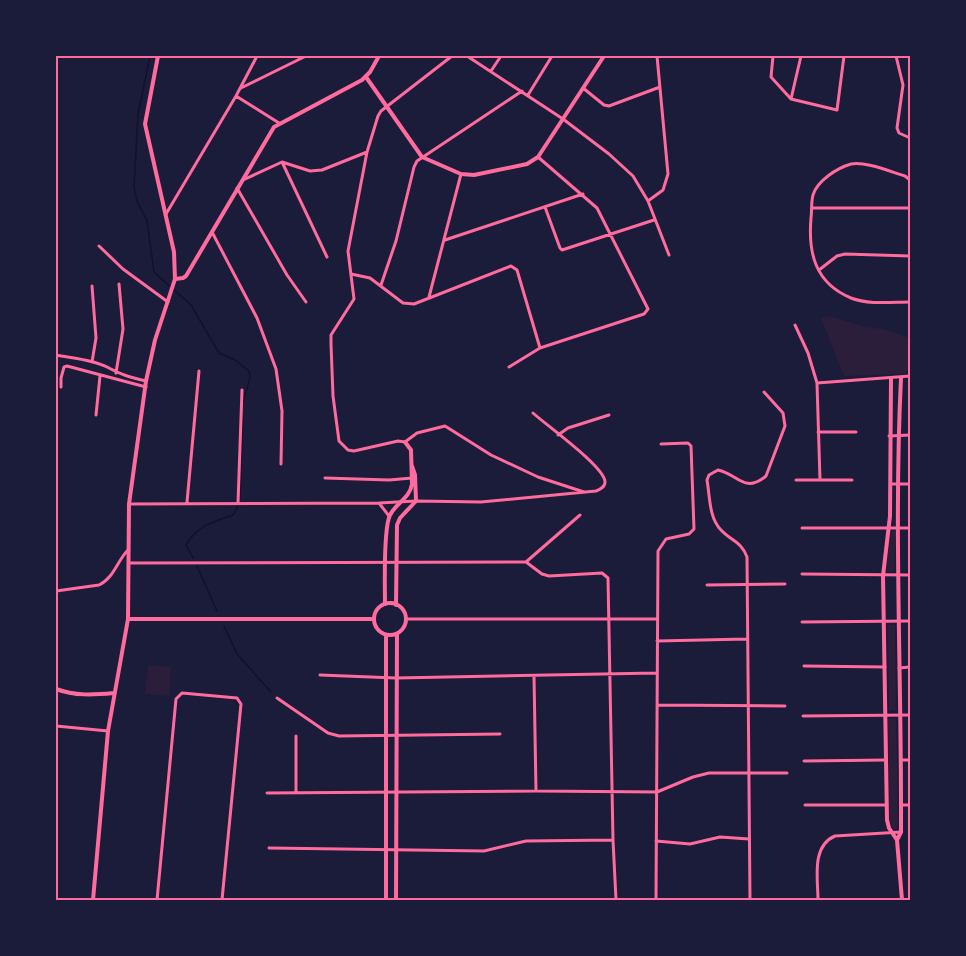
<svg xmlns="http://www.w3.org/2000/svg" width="966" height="956" font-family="'DM Sans',sans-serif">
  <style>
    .green { fill: #2a1e3b }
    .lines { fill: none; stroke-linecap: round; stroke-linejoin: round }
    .stream { stroke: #12122b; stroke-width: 1.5 }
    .minor { stroke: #ff6b9d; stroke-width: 3 }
    .tertiary { stroke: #ff6b9d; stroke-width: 4 }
    .secondary { stroke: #ff6b9d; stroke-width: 4 }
    .neatline { fill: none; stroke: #ff6b9d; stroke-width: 2 }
  </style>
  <rect width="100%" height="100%" fill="#1b1b3a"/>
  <path class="green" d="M830,316L865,327L883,329L910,338V371L901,374L844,376L821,318Z
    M891,531H896L894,572H886Z
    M888,625H895L896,710H889Z
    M148,665L171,667L169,696L145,694Z
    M888,719H896L898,822L897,828L893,829L890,821Z"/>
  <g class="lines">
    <path class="stream" d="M150,56L138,114L134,188L137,201L147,221L154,272L191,305L219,353L235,360L249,371L250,377L243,403
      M240,498L243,417
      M193,558L186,545C197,526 213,522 233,515L238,506
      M197,566L217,611
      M224,626L237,654L271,692"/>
    <path class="minor" d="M452,56L381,111L378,116L367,152L348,251L354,299L331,335V344L333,396L339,441L348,450L354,451L398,441L405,442L417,433L445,426L491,455L538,477L584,492
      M467,56L563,119L609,154L633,176L648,201L669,255
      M773,56L771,77L791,99L837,110L844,56
      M896,56L903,85L897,128L899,133L910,138
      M491,71L501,56
      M241,88L306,56
      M583,88L604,105L609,106L660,87
      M528,95L552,56
      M236,96L279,123
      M791,99L801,56
      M282,162L327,257
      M243,180L282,162L310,171L322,170L367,152
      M910,180L905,176C891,172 865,161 851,164C837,168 817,181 813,195C811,202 812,211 811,218C808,253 815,283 851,298C869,305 892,302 910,302
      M237,188L287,275L306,302
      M648,201L663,190L668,174L657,56
      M545,207L560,248L562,250L654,220
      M812,208H910
      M166,214L236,96L257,56
      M212,232L257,318L276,369L282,411L281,464
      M445,240L583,194
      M99,246L123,269L168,302
      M819,270L837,256L845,254L910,256
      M351,274L370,278L403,303L414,304L511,266L517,270L540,348
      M381,285L396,241L414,167L417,161L522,91
      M429,297L461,174
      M795,325L808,353L817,383L820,480
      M56,355C71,358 92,359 107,367C122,375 129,377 146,381
      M92,362L96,338L92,286
      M509,367L540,348L644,314L648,309L597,208L538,157
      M116,373L123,329L119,284
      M817,383L910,376
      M61,387V378L64,367L67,366L146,387
      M96,415L100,376
      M818,432H856
      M558,435L568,428L609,415
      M889,436L910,435
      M325,478L389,480L412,478
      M796,480H852
      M891,484H910
      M187,502L199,371
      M238,503L242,390
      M379,503L389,516
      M129,504L379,503L416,501L481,502L596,491C601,489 605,487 605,482C605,467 546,425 533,413
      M802,528H910
      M526,562L542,574L549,576L602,573L608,578L613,840L616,900
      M526,562L580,515
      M129,563L526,562
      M802,574L910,575
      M707,585L785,584
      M56,591L99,585C114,578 117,561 128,550
      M406,619H656
      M802,622L910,621
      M657,641L747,639
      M804,666L885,667
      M899,668L910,667
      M320,675L396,678L657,673
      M534,676L536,791
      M277,698L328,733L339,736L500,734
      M658,705L785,706
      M803,716L910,715
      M56,726L108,731
      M296,736V793
      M901,760H910
      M804,761L886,760
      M267,793L536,791L657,792L693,777L709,773H787
      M805,805H887
      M901,805H910
      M656,841L690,844L720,837L749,839
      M269,848L484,851L526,841L613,840
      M157,900L176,699L182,693L237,698L241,704L222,900
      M656,900L658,551L666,539L689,534L694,529L691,446L688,443L661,444
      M750,900L747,557C741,541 731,541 721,530C709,518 710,497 707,480L709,475L718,470C738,474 744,494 766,476L785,426L783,413L764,392
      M818,900C818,879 811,846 835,836L901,832"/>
    <path class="tertiary" d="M366,77L422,157L461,174L474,175L527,164L538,157L604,56
      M175,279L183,278L186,276L274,127L362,80L370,72L379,56
      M901,378C894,520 901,663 901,805V832L897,840L902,900
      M891,379L890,516L883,576L887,820L889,828L897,840
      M385,604C385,586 383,529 390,515C396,503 410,498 412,484L411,450L405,442
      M396,605L397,525L400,518L416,501L415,475L412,466"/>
    <path class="secondary" d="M374 619a16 16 0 1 1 32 0a16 16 0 1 1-32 0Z
      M128,619H374
      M56,689C75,696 93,695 114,693
      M93,900L108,731L128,619L129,504L146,381L155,340L175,279L174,252L145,124L158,56
      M386,900V635
      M396,900L397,634"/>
  </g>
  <rect width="966" height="956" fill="none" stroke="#1b1b3a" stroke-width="114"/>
  <rect x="57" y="57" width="852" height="842" class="neatline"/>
</svg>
